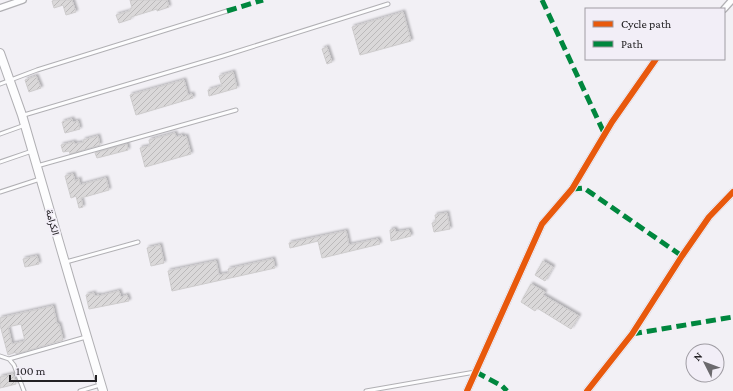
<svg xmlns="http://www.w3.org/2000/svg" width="733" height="391" font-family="'Crimson Pro',Vazirmatn,serif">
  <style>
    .building { fill: url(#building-hatch); stroke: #cecccd; fill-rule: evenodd; filter: url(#shadow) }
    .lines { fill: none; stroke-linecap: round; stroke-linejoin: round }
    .lane-casing { stroke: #b1b0b4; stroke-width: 5 }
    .street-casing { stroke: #b1b0b4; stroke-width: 8 }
    .secondary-casing { stroke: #b1b0b4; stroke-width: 10 }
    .lane { stroke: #fdfdfe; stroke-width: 3 }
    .street { stroke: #fdfdfe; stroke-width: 5.5 }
    .secondary { stroke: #fdfdfe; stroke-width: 8 }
    .quiet { stroke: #00873e; stroke-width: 5; stroke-dasharray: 10 5; stroke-linecap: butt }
    .cycleway-casing { stroke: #f2eef7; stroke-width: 8 }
    .cycleway { stroke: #e8590c; stroke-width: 6 }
    .labels { text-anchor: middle; stroke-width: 3.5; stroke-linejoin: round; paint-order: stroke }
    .street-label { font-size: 10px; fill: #232124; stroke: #f2eef7 }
  </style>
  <defs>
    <pattern id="building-hatch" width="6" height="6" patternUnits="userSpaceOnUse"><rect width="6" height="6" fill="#dad8d9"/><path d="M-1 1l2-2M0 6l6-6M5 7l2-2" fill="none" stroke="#bbb9ba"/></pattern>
    <filter id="shadow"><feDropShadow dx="2" dy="-2" stdDeviation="1" flood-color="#0004"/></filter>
  </defs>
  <rect width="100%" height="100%" fill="#f2f0f5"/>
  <path class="building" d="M55,0H72L76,12L66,15L63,5L54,8L52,1Z
    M130,0H167L169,7L157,11V9L131,17V19L119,23L116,15L130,11V9L132,8Z
    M403,12L411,41L360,55L352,27Z
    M327,47L332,62L327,64L322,49Z
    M233,72L237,88L209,96L208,90L222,86L219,76Z
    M36,76L41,88L29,92L25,80Z
    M184,80L188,95L192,94L193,98L136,115L130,95Z
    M72,119L73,122L78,121L80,129L65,133L62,122Z
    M175,133L176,137L182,135L183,137L186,136L191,154L145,167L140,148L150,146L149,140Z
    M98,136L100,145L70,154L69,151L63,152L61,145L74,142L75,144L84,142L83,140Z
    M127,144L128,150L97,158L95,153Z
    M73,174L75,181L79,179L80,185L106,178L109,190L81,198L83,207L79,208L76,196L71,198L65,176Z
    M447,213L450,229L434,232L432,223L436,222L435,215Z
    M395,229L396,232L409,230L411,236L391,241L390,230Z
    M346,231L349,245L378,239L380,244L322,258L318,241L290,248L289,243Z
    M160,245L164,263L151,266L147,248Z
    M37,256L39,264L25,267L23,259Z
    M273,259L275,268L172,291L168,271L216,261L219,275L229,273L228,269Z
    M543,261L553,267L545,281L535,275Z
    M531,284L545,292L543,295L579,316L571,329L537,308L535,311L521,302Z
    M119,291L121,297L127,295L129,301L89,309L86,295L94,293V296L99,295V296Z
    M53,306L57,324H59L63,340L16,354V352L8,355L0,325V318ZM21,324L25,341L12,344L8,327Z
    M13,374L16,384L0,388V377Z"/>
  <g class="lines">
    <defs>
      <path id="lane" d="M0,84L37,70L227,11
        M24,115L223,56L388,4
        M0,134L25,125
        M0,162L32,151
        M37,166L236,110
        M0,192L40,179
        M66,262L138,242
        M0,356L9,359L14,365L24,391
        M9,359L86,337
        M80,391L100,385
        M366,391L475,372"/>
      <path id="street" d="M0,8L23,0
        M724,9L732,0
        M467,391L542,224L572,189L612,122L656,59
        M587,391L632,334L682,256L709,217L733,192"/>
      <path id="secondary" d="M0,53L22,115L70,280L103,391"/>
    </defs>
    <use href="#lane" class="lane-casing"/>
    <use href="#street" class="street-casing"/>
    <use href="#secondary" class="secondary-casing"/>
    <use href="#lane" class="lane"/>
    <use href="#street" class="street"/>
    <use href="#secondary" class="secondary"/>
    <path class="quiet" d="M542,0L605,135
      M227,11L263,0
      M572,189L584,188L682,256
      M632,334L733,317
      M476,372L502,386L507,391"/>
    <defs>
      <path id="cycleway" d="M467,391L542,224L572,189L612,122L656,59
        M587,391L632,334L682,256L709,217L733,192"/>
    </defs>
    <use href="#cycleway" class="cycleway-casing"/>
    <use href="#cycleway" class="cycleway"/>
  </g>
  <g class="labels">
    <g class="street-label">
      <text transform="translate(53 222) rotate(74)" y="4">الكرامة</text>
    </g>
  </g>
  <rect x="585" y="8" width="140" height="52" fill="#f2eef7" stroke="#9f9ca3"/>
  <rect x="593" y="21" width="20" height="6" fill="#e8590c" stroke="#9f9ca3"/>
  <text x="621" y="28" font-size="12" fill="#232124">Cycle path</text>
  <rect x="593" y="41" width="20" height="6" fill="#00873e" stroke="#9f9ca3"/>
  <text x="621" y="48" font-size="12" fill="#232124">Path</text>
  <g transform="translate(705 363) rotate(312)"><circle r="19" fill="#f2eef7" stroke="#9f9ca3"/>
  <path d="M0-3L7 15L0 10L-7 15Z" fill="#6b696d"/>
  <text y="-6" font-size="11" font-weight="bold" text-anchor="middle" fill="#232124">N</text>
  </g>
  <path d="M10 375v6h86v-6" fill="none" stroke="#232124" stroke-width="2"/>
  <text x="16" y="375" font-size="12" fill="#232124" stroke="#f2eef7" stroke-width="3" paint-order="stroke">100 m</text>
</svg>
